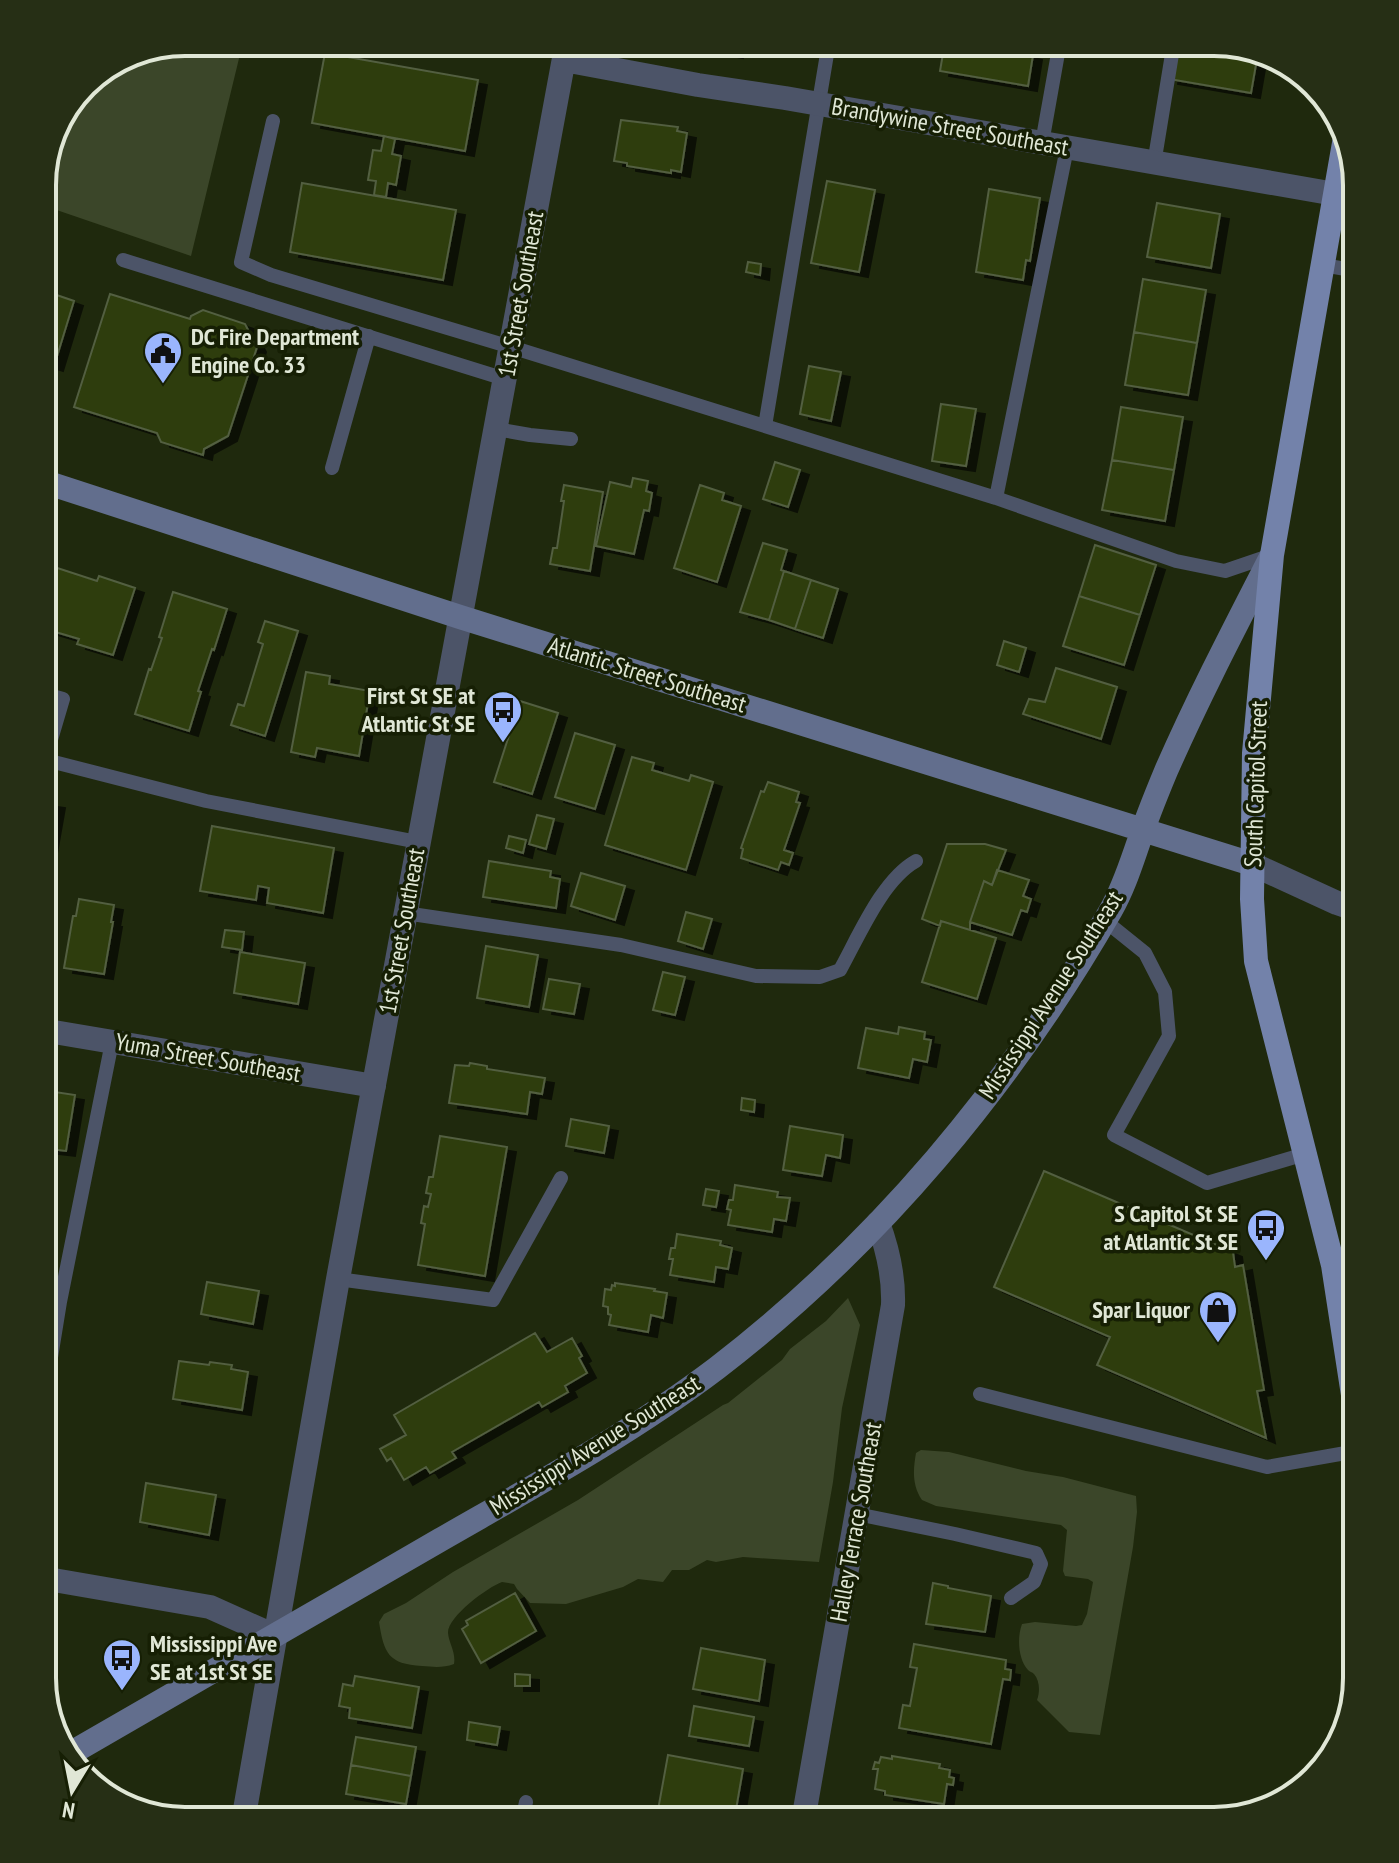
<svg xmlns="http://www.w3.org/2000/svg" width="1399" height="1863" font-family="'PT Sans Narrow',sans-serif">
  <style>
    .green { fill: #3b4629 }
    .building { fill: #2d3d0c; stroke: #525e41; stroke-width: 2; filter: url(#shadow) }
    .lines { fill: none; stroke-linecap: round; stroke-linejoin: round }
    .lane { stroke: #4c5468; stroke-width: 14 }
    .street { stroke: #4c5468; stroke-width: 24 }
    .secondary { stroke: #626e8d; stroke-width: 24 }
    .primary { stroke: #7382aa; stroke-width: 24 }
    .labels { text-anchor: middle; stroke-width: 7; stroke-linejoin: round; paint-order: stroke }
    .street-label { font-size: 24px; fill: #e0e7d6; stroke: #161f04 }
    .poi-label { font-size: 24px; font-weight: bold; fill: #e0e7d6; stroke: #161f04; text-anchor: end }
    .rim { fill: none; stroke: #e0e7d6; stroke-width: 4 }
  </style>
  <defs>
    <filter id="shadow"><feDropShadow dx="9" dy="5" stdDeviation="0" flood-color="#0009"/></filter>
  </defs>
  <rect width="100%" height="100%" fill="#1f290d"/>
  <path class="green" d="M185,42H243L191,256L42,205V175L57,121L90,78Z
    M848,1298L860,1325L842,1408L833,1482L819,1562L743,1557L716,1562L707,1560L689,1570H672L663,1582L638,1579L623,1587L566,1604L530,1603L517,1589L514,1584L502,1582C488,1587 447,1617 448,1633C449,1644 456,1652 454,1664C443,1668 434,1667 422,1666C388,1664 384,1653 379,1622L384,1614L406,1603L453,1572L578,1500L723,1405L728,1403L782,1360L790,1349L826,1321Z
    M921,1450L949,1452L1026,1471L1063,1477L1136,1496L1137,1512L1133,1547L1100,1735L1069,1732L1037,1700C1040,1692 1040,1681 1034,1674C1032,1672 1030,1672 1028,1670C1018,1659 1017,1637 1022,1624L1035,1622L1076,1626L1082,1625L1087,1614L1093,1582L1088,1579L1065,1576L1063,1571L1067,1530L1061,1525L936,1506L922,1500C912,1485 913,1470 916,1453Z"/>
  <path class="building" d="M672,42H736L734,53Z
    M945,42H1027L1025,53L1033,55L1028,86L940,71Z
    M1175,42H1223L1258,53L1251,93L1169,79Z
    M325,53L478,80L465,151L312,123Z
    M621,120L678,127L677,131L687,133L681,172L671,170V173L627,166V163L614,161Z
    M384,136L395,139L392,154L401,156L396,185L388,183L386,197L374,195L376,181L368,180L373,150L381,151Z
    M827,181L875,190L859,272L811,263Z
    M302,183L456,210L443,280L290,252Z
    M989,189L1040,198L1030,261L1026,260L1023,280L976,272Z
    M1157,203L1220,214L1211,268L1147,257Z
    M748,262L761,264L760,275L746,272Z
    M1143,279L1206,290L1197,343L1134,332Z
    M42,290L74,301L54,366L42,362Z
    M110,294L190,319L191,316L203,310L245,324L257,347L252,363L228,436L204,449L203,455L161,442L157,433L74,407Z
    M1134,332L1197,343L1188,395L1125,385Z
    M809,366L841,372L831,421L800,414Z
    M941,404L976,409L966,466L932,461Z
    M1121,407L1183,417L1174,470L1112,460Z
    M1112,460L1174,470L1165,521L1102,510Z
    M775,462L800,470L788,507L763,499Z
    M633,478L648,481L646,491L652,493L649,511L644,510L634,554L596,546L610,482L631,487Z
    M564,485L603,492L590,571L550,564L553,548H557L564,501H561Z
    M700,485L724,493L722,500L741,506L717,582L674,568Z
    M763,543L787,550L781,570L784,571L769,620L740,612Z
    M1095,545L1156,565L1140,615L1079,596Z
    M42,563L97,581L99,576L135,588L113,655L77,644L79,639L42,628Z
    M784,571L811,580L795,629L769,620Z
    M811,580L838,589L823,638L795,629Z
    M173,592L227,609L214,650L212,649L198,691L201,692L189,731L135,714L149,669L151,670L162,638L159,637Z
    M1079,596L1140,615L1124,665L1063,646Z
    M265,621L298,631L265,736L231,725L238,704L244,706L263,644L258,642Z
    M1004,641L1026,648L1019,672L997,665Z
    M1056,668L1117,687L1101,739L1023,714L1029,699L1045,702Z
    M306,672L330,676L329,684L370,691L359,756L317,748L315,757L291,752Z
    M520,701L558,713L532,794L494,782Z
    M575,733L615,745L595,809L555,797Z
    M632,757L654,763L652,770L689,781L691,775L713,782L686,870L605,845Z
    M768,782L799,792L796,802L800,803L784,850L793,853L789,865L781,862L778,870L741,858L743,849L741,848L761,791L764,792Z
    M42,801L56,803L44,871H42Z
    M537,815L554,819L546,849L529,844Z
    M212,826L334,848L323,913L267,903L269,888L258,886L256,900L200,891Z
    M509,836L526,840L523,853L506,848Z
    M947,844H985L1006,850L992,885L984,881L970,922V930L941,921L940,926L922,919Z
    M489,861L551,871L550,877L560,879L556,908L483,897Z
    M997,870L1029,880L1023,896L1031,899L1027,912L1021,910L1012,935L970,922L984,881L992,885Z
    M581,873L625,886L615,920L571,906Z
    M79,899L114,905L111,922H113L104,974L64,968L73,916H76Z
    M686,912L712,919L703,949L678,941Z
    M941,921L996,938L977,999L922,982Z
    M225,930L244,932L242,950L222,947Z
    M486,946L538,955L529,1007L477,998Z
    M240,952L305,963L298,1004L234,993Z
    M663,972L685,977L675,1015L653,1010Z
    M549,979L580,984L574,1014L543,1009Z
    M899,1027L925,1032L924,1039L931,1040L927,1062L913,1059L909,1078L858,1068L866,1028L898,1034Z
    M470,1063L487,1066V1069L545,1078L542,1094L530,1092L527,1114L449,1103L455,1065L469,1066Z
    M48,1091L75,1095L66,1151L42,1148V1122Z
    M742,1098L755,1100L754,1112L741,1110Z
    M571,1119L609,1126L604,1153L566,1146Z
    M790,1126L843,1135L840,1158L826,1155L822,1176L783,1170Z
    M440,1136L507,1147L485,1276L418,1265L425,1224L421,1223L424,1206L428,1207L431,1194L426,1193L429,1177H433Z
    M1044,1171L1233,1252L1235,1267L1243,1265L1264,1390L1257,1391L1266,1438L1097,1365L1110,1337L994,1287Z
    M735,1185L778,1192L777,1197L790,1198L786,1221L774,1219L772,1232L728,1225L731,1210L727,1209L729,1200H733Z
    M706,1189L719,1191L716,1207L703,1205Z
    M677,1234L721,1241L720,1245L732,1248L728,1269L716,1267L714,1282L670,1275L673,1259H669L671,1248H675Z
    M207,1282L259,1291L253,1324L201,1314Z
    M615,1283L655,1289L654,1291L667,1293L663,1318L651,1315L648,1332L609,1325L611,1315L608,1314V1307L603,1306L605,1289L611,1290L612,1285L615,1286Z
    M535,1333L547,1352L572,1338L582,1356L579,1358L587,1373L565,1386L568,1392L542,1407L539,1402L452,1452L456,1458L430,1473L426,1467L404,1480L391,1458L387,1461L380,1449L406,1435L394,1415Z
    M179,1361L209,1365L210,1362L232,1365L231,1369L248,1372L242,1410L173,1399Z
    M146,1483L216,1495L209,1535L140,1522Z
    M933,1583L948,1586V1588L991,1596L985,1632L926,1624Z
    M515,1593L536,1631L481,1663L462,1629L468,1625L466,1621Z
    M914,1644L1006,1660L1005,1669L1011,1670L1010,1680L1003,1679L991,1744L899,1728L903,1705L910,1706L917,1668L910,1667Z
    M701,1648L765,1660L759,1701L693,1689Z
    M515,1674L530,1675V1686H515Z
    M355,1676L419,1687L412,1728L349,1718L350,1708L339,1706L343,1684L353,1686Z
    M694,1706L754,1717L749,1746L689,1736Z
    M469,1722L500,1727L497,1745L467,1740Z
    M356,1737L416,1747L411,1776L351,1765Z
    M668,1755L743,1769L734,1821H656Z
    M892,1756L940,1764L939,1768L950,1770L949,1777L954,1778L953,1785L947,1784L944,1804L885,1795V1791L875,1789L878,1769H873L875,1762L879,1763L881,1757L892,1759Z
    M351,1765L411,1776L406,1804L346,1794Z
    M347,1812L401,1821H346Z"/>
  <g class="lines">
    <path class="lane" d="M273,121L241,262L271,275L511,347L996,498L1176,561L1225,571L1272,555
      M1042,143L1060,42
      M1154,164L1174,42
      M123,260L505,379
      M1323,265L1357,271
      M765,426L829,42
      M496,429L530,435L571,439
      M332,468L369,336
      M996,498L1067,148
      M42,693L63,699L45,760
      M42,759L206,801L418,842
      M405,913L621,945L756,976L820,977L840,970C859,936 882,880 916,861
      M1104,920L1145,953L1165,992L1169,1036L1114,1135L1207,1183L1305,1154
      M338,1279L493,1300L561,1178
      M42,1298L60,1302
      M980,1394L1267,1467L1357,1451
      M42,1413L60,1302L112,1042
      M857,1514L955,1534L1036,1553L1041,1564L1034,1582L1011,1598
      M522,1821L526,1802"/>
    <path class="street" d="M564,60L698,85L785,98L1335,194
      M1252,864L1337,903L1357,910
      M42,1030L374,1086
      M42,1578L210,1607L275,1636
      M243,1821L338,1279L567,42
      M803,1821L893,1305C894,1276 888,1250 878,1223"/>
    <path class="secondary" d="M42,481L460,617L1252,864
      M66,1756C190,1685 315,1612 440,1540C534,1486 630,1434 717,1368C878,1244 1010,1086 1111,910C1123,889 1130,867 1138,844C1146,820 1156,795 1166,771C1198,698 1235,627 1271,557"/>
    <path class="primary" d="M1344,143L1272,555L1254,753L1252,899L1256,961L1333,1265L1357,1421"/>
  </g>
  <defs>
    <symbol id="civic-pin" viewBox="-11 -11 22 30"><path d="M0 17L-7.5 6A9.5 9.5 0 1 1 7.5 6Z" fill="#9ab5fd" stroke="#161f04"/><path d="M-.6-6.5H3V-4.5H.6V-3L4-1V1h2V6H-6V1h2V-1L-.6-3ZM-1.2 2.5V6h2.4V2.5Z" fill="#111"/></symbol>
    <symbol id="bus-pin" viewBox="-11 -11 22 30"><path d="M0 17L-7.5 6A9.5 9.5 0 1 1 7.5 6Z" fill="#9ab5fd" stroke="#161f04"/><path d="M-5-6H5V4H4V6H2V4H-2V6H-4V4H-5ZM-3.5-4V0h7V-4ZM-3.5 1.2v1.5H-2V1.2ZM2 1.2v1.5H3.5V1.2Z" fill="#111"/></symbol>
    <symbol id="shop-pin" viewBox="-11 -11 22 30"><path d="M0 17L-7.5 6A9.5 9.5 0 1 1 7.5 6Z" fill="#9ab5fd" stroke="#161f04"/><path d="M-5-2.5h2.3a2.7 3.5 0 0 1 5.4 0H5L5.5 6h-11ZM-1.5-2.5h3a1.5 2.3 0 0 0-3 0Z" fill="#111"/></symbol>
  </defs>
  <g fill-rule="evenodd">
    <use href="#civic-pin" x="141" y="329" width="44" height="60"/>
    <use href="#bus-pin" x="481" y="688" width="44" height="60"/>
    <use href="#bus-pin" x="1244" y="1206" width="44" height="60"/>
    <use href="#shop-pin" x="1196" y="1288" width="44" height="60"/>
    <use href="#bus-pin" x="100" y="1636" width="44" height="60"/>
  </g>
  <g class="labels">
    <g class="street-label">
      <text transform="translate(950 127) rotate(10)" y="8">Brandywine Street Southeast</text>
      <text transform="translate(521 294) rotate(-80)" y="8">1st Street Southeast</text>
      <text transform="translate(647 675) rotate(17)" y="8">Atlantic Street Southeast</text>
      <text transform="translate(1256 784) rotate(-88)" y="8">South Capitol Street</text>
      <text transform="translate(402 931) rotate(-80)" y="8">1st Street Southeast</text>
      <text transform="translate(1051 995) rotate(-57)" y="8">Mississippi Avenue Southeast</text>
      <text transform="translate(208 1058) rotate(10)" y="8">Yuma Street Southeast</text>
      <text transform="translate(595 1445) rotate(-32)" y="8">Mississippi Avenue Southeast</text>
      <text transform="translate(856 1522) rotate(-80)" y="8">Halley Terrace Southeast</text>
    </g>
    <g class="poi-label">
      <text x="191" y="345" text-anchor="start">DC Fire Department<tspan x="191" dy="28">Engine Co. 33</tspan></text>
      <text x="475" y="704">First St SE at<tspan x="475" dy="28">Atlantic St SE</tspan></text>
      <text x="1238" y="1222">S Capitol St SE<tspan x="1238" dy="28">at Atlantic St SE</tspan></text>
      <text x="1190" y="1318">Spar Liquor</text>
      <text x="150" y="1652" text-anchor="start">Mississippi Ave<tspan x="150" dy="28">SE at 1st St SE</tspan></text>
    </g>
  </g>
  <path d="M0 0H1399V1863H0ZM185 56H1214A129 129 0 0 1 1343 185V1678A129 129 0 0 1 1214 1807H185A129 129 0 0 1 56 1678V185A129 129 0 0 1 185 56Z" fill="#262f15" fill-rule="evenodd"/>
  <path class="rim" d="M185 56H1214A129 129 0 0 1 1343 185V1678A129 129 0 0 1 1214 1807H185A129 129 0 0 1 56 1678V185A129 129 0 0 1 185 56Z"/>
  <g transform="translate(72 1791) rotate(190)" stroke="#161f04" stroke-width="6" paint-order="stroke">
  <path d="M0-6L14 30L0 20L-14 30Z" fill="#e0e7d6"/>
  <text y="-12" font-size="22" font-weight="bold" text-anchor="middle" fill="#e0e7d6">N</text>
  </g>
</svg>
